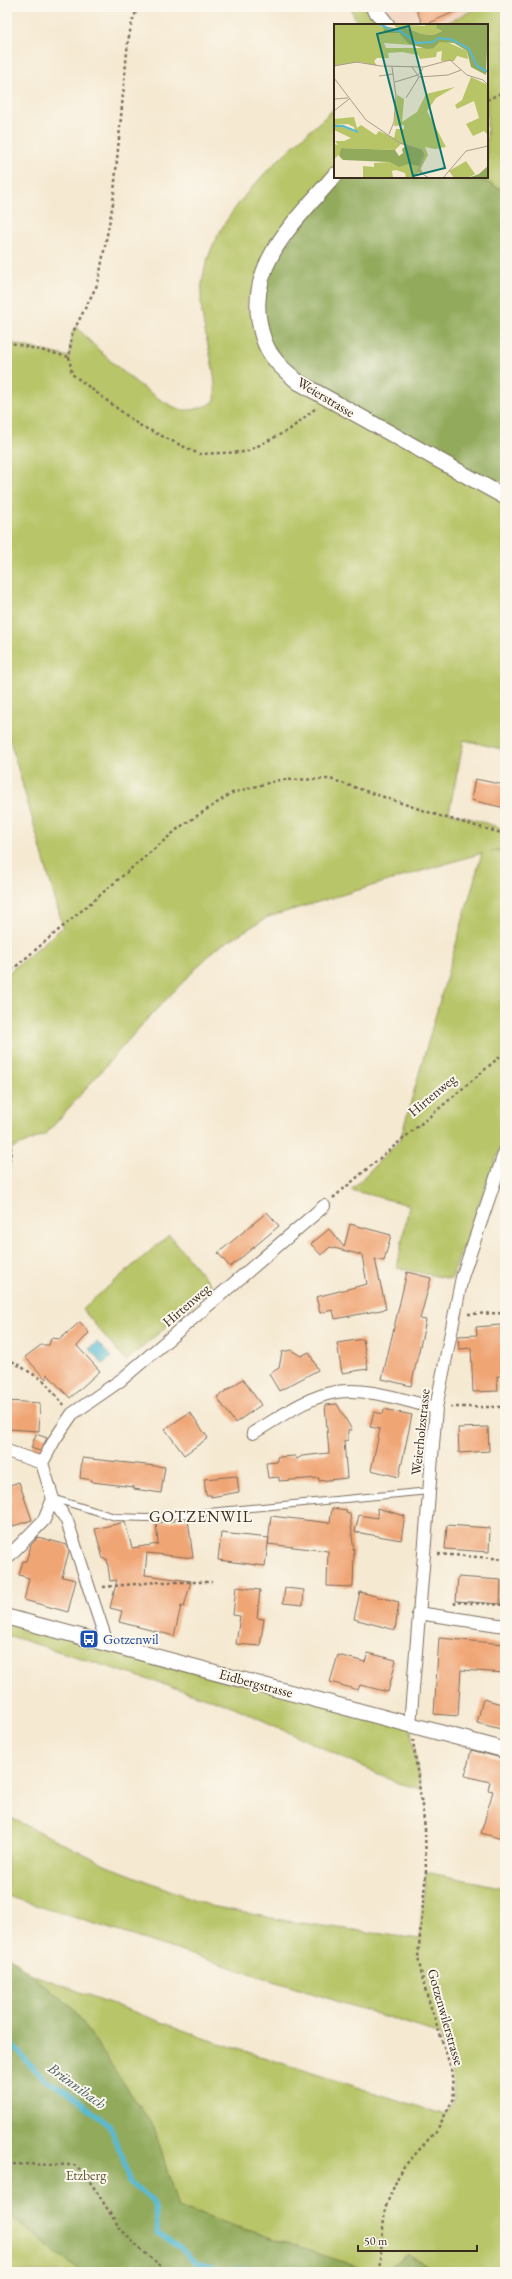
<svg xmlns="http://www.w3.org/2000/svg" width="512" height="2279" font-family="'EB Garamond',serif">
  <style>
    .built { fill: #f3d4bf }
    .green { fill: #b8c567; stroke: #7a7842 }
    .forest { fill: #92aa5c; stroke: #666a3d }
    .water { fill: #56bad4; stroke: #487279 }
    .lines { fill: none; stroke-linecap: round; stroke-linejoin: round }
    .stream { stroke: #56bad4; stroke-width: 5 }
    .building { fill: #f0a574 }
    .service-casing { stroke: #7c6d5d; stroke-width: 8 }
    .minor-casing { stroke: #7c6d5d; stroke-width: 14 }
    .tertiary-casing { stroke: #7c6d5d; stroke-width: 17 }
    .path { stroke: #7c6d5d; stroke-width: 2.5; stroke-dasharray: 3 3; stroke-linecap: butt }
    .service { stroke: #fff; stroke-width: 6 }
    .minor { stroke: #fff; stroke-width: 12 }
    .tertiary { stroke: #fff; stroke-width: 15 }
    .labels { text-anchor: middle; stroke-width: 4; stroke-linejoin: round; paint-order: stroke }
    .street-label { font-size: 14px; fill: #3b2a1e; stroke: #fbf7ec }
    .transit-label { font-size: 14px; fill: #164399; stroke: #fbf7ec; text-anchor: start }
    .park-label { font-size: 14px; fill: #605834; stroke: #fbf7ec }
    .water-label { font-size: 15px; font-style: italic; fill: #445c5e; stroke: #fbf7ec }
    .quarter-label { font-size: 16px; letter-spacing: 1px; fill: #3b2a1e; stroke: #fbf7ec }
    .inset-river { fill: none; stroke: #56bad4; stroke-width: 2 }
    .inset-road { fill: none; stroke: #ab9d8a; stroke-width: 1 }
    .view { fill: #0f766e; fill-opacity: 0.15; stroke: #0f766e; stroke-width: 2 }
    .inset-edge { fill: none; stroke: #3b2a1e; stroke-width: 2 }
  </style>
  <rect width="100%" height="100%" fill="#fbf7ec"/>
  <filter id="ink" filterUnits="userSpaceOnUse"><feTurbulence type="fractalNoise" baseFrequency=".025" numOctaves="2"/><feDisplacementMap in="SourceGraphic" scale="8" xChannelSelector="R" yChannelSelector="G"/><feConvolveMatrix kernelMatrix="1 2 1 2 8 2 1 2 1" color-interpolation-filters="sRGB"/></filter>
  <filter id="wash" filterUnits="userSpaceOnUse"><feTurbulence type="fractalNoise" baseFrequency=".012" numOctaves="4" result="noise"/><feDisplacementMap in="SourceGraphic" scale="16" xChannelSelector="R" yChannelSelector="G"/><feGaussianBlur stdDeviation="0.9" result="paint"/><feColorMatrix in="noise" values="0 0 0 0 0 0 0 0 0 0 0 0 0 0 0 0 0 1.4 0 .05"/><feComposite in="paint" operator="in"/></filter>
  <g filter="url(#wash)">
    <rect width="100%" height="100%" fill="#f5e9d2"/>
    <path class="built" d="M373,7H478L439,25H392Z"/>
    <path class="green" d="M350,7H373L391,25H358Z
      M479,7H505V191L476,177H487V25H443Z
      M335,108V175L283,237L505,497V750L464,740L449,812L505,829V848L489,852L505,850V1135L451,1279L397,1268L409,1205L351,1190L400,1140L482,853L268,917L215,949L147,1019L46,1134L11,1149L7,1183V974L63,927L7,730V342L69,357L72,334L76,326C93,347 157,406 184,410C194,411 207,406 215,401C218,367 201,333 201,299C201,219 281,158 335,108Z
      M169,1235L213,1287L126,1361L82,1309Z
      M7,1617L410,1725L421,1789L398,1783L232,1706L7,1635Z
      M7,1816L113,1868L211,1906L287,1921L419,1939L426,1872L505,1888V2272H427L429,2266L408,2255L382,2272H373L178,2207L154,2128L72,2007L29,1973L210,2040L445,2115L454,2098L451,2068L440,2034L7,1896Z
      M7,2213L81,2272H7Z"/>
    <path class="forest" d="M335,177H476L505,191V479L488,488L275,361L257,306L259,283Z
      M7,1955L72,2007L154,2128L178,2207L373,2272H163L153,2267L150,2272H81L7,2213Z
      M408,2255L429,2266L427,2272H382Z"/>
    <path class="water" d="M97,1342L111,1357L103,1364L89,1349Z"/>
    <g class="lines">
      <path class="stream" d="M7,2040L46,2081L66,2090L109,2125L122,2154L129,2183C154,2201 158,2201 157,2233L180,2248L198,2264L223,2271L249,2268L271,2272"/>
    </g>
    <g id="blocks">
      <path class="building" d="M415,7H465L425,25H423Z
        M475,779L505,785V808L471,800Z
        M267,1212L279,1226L230,1267L218,1253Z
        M350,1224L391,1235L384,1261L375,1259L386,1309L335,1319L333,1310L320,1313L316,1297L367,1284L362,1255L330,1247L321,1255L311,1244L329,1229L344,1247Z
        M407,1272L431,1278L420,1319L426,1320L411,1386L382,1379Z
        M80,1322L89,1333L77,1346L100,1371L70,1398L47,1374L46,1379L25,1357L41,1345H49L51,1338L60,1339Z
        M501,1325L502,1376H497L498,1391L473,1392L471,1348L459,1349L458,1336L477,1335L476,1327Z
        M363,1339L368,1369L342,1373L337,1343Z
        M291,1350L301,1356L309,1352L318,1370L279,1391L269,1374L279,1368L282,1352Z
        M243,1379L261,1405L235,1423L217,1397Z
        M7,1401L40,1403L39,1431L7,1429Z
        M337,1404L352,1430H348V1440L344,1441L347,1478L319,1481V1478L279,1481V1477L268,1478L266,1463L277,1462V1457L295,1456L297,1459L302,1456L329,1453L325,1405Z
        M384,1409L412,1415L399,1477L371,1470L380,1429L370,1427L374,1412L383,1414Z
        M190,1412L208,1438L184,1455L165,1429Z
        M488,1427L489,1451L459,1453L458,1428Z
        M36,1434L47,1438L40,1451L31,1448Z
        M82,1458L165,1467L161,1493L134,1489V1487L92,1482V1480L80,1478Z
        M237,1476L239,1492L211,1497V1495H206L204,1479Z
        M19,1482L32,1520L7,1528V1486Z
        M332,1508L347,1510L346,1513L350,1514L354,1554L353,1587L327,1586L328,1551L268,1544L271,1516L330,1523Z
        M377,1508L405,1516L401,1540L355,1532L359,1515L378,1518Z
        M188,1519L193,1558L147,1553L145,1575L191,1581L184,1607L181,1606L174,1636L119,1622L122,1611L110,1608L117,1580L110,1581L107,1559H103L95,1529L125,1522L132,1548L158,1544L156,1523Z
        M447,1525L490,1528L489,1552L445,1549Z
        M221,1533L269,1538L265,1566L218,1560Z
        M38,1537L67,1545L69,1551L62,1577L76,1580L68,1612L24,1600L29,1578L19,1575L23,1561H26L31,1545Z
        M458,1577L501,1580L500,1604L456,1601Z
        M236,1587L260,1590L257,1618L264,1619L260,1646L236,1644L240,1616L233,1615Z
        M285,1588L304,1590L303,1605L283,1603Z
        M360,1592L399,1602L395,1630L354,1619Z
        M439,1638L505,1644V1673L461,1670L458,1716L434,1714Z
        M368,1653L396,1660L388,1692L360,1685L358,1690L330,1682L338,1655L365,1662Z
        M483,1699L505,1705V1730L477,1723Z
        M471,1750L505,1759V1840L481,1833L493,1791L488,1790L490,1782L465,1776Z"/>
    </g>
  </g>
  <g filter="url(#ink)">
    <use href="#blocks" fill-opacity="0" stroke="#7c6d5d" stroke-width="1"/>
    <g class="lines">
      <defs>
        <path id="service" d="M55,1499L115,1517L147,1518L429,1491"/>
        <path id="minor" d="M253,1433C279,1418 306,1397 336,1392C368,1387 405,1401 436,1408
          M7,1451L42,1463
          M7,1558L44,1520L53,1499
          M418,1613L505,1626
          M107,1643L67,1521L53,1499L42,1463L55,1439L72,1414L121,1380L324,1206
          M410,1725L436,1408L462,1277L505,1151"/>
        <path id="tertiary" d="M373,7L387,25
          M335,175C300,217 249,260 259,320C261,334 266,350 276,361C282,369 291,375 298,382L505,497
          M7,1617L505,1750"/>
      </defs>
      <use href="#service" class="service-casing"/>
      <use href="#minor" class="minor-casing"/>
      <use href="#tertiary" class="tertiary-casing"/>
      <path class="path" d="M138,7L132,22L128,41L113,203L98,283L72,334L69,357L72,374L139,425L199,454L246,452L289,430L316,408
        M487,100L505,91
        M7,342L69,357
        M7,974L180,827L232,793L279,780L330,779L443,817L505,834
        M7,1135L11,1149L7,1184
        M333,1198C390,1149 448,1102 505,1052
        M468,1314L505,1313
        M7,1358L44,1381L64,1405
        M450,1407H505
        M438,1554L505,1559
        M103,1587L157,1582H212
        M455,1605V1602L505,1605
        M7,2164L74,2165C89,2174 107,2211 120,2228C133,2244 152,2259 168,2272
        M379,2272L385,2208L401,2170L437,2130L454,2098L451,2068L425,1989L418,1958L426,1872L425,1828L413,1740"/>
      <use href="#service" class="service"/>
      <use href="#minor" class="minor"/>
      <use href="#tertiary" class="tertiary"/>
    </g>
  </g>
  <defs>
    <symbol id="bus-square" viewBox="-11 -11 22 22"><rect x="-9" y="-9" width="18" height="18" rx="4" fill="#1a4fb4" stroke="#fbf7ec"/><path d="M-5-6H5V4H4V6H2V4H-2V6H-4V4H-5ZM-3.5-4V0h7V-4ZM-3.5 1.2v1.5H-2V1.2ZM2 1.2v1.5H3.5V1.2Z" fill="#fff"/></symbol>
  </defs>
  <g fill-rule="evenodd">
    <use href="#bus-square" x="78" y="1628" width="22" height="22"/>
  </g>
  <g class="labels">
    <g class="street-label">
      <text transform="translate(326 397) rotate(31)" y="5">Weierstrasse</text>
      <text transform="translate(432 1095) rotate(-40)" y="5">Hirtenweg</text>
      <text transform="translate(186 1305) rotate(-41)" y="5">Hirtenweg</text>
      <text transform="translate(420 1432) rotate(-84)" y="5">Weierholzstrasse</text>
      <text transform="translate(256 1683) rotate(15)" y="5">Eidbergstrasse</text>
      <text transform="translate(446 2017) rotate(74)" y="5">Gotzenwilerstrasse</text>
    </g>
    <g class="transit-label">
      <text x="103" y="1644">Gotzenwil</text>
    </g>
    <g class="park-label">
      <text x="86" y="2180">Etzberg</text>
    </g>
    <g class="water-label">
      <text transform="translate(77 2086) rotate(36)" y="5">Brünnibach</text>
    </g>
    <g class="quarter-label">
      <text x="201" y="1522">GOTZENWIL</text>
    </g>
  </g>
  <g transform="translate(334 24)">
    <rect width="154" height="154" fill="#f5e9d2"/>
    <path d="M0,0H46L52,8L65,9L78,21L50,19L52,24H100L106,18L111,17L133,27L134,35L123,32L120,37H107L108,27L103,28L102,33L86,35L84,31L68,28L54,29L55,34H43L40,37L43,42L26,38L0,42ZM61,0L91,2V0H103L102,4L108,7L99,11L88,10L67,2L66,5L61,3ZM137,53L154,61V111L150,107L139,112L132,100L145,94L140,77L123,85L121,81L128,76ZM121,63L102,74L93,87L112,123L101,125L91,123L94,131L87,144L89,150L85,148L79,154H72L71,149L62,146L58,147L59,154H29V142L40,143V139L56,138L89,128L67,120L61,126L7,124L6,130L0,135V120L4,121L1,117H10L17,114L0,106V103L9,102L21,108L20,103L14,100L0,101V95L20,93L23,104L27,101L42,111L45,107L60,114L62,105H70V101L60,102L63,71L70,75L68,98L83,88L92,70ZM132,137L141,150L134,154H120L115,147Z" fill="#b8c567"/>
    <path d="M103,0H154L152,51L137,43L133,27L120,19L106,18L100,24L93,25L75,20L65,9H49L50,6L48,2L66,5L67,2L88,10L99,11L108,7L102,4ZM73,121L86,125L90,129L85,142L74,140L65,143L56,138L9,136L5,132L7,124L61,126L65,132L69,129L68,125ZM154,142V154H134L145,150Z" fill="#92aa5c"/>
    <path class="inset-river" d="M46,0L57,6L66,7L83,19L99,18L105,14L119,16L135,25L143,42L154,48M0,102H9L24,108"/>
    <path class="inset-road" d="M0,42L22,38L47,42L90,43L116,36L133,51L149,56L154,61M45,52L59,50M85,53L114,51L127,46M0,54L32,96L66,119L88,126L90,132L84,147L95,154M61,58L84,51L89,44M72,74L85,53L78,43M0,75L14,74M0,87L15,75M55,110L60,98L62,72L58,43M109,154L132,127L154,122"/>
    <path class="view" d="M75,2L111,144L79,152L43,10Z"/>
    <rect width="154" height="154" class="inset-edge"/>
  </g>
  <rect width="512" height="2279" fill="none" stroke="#fbf7ec" stroke-width="24"/>
  <path d="M358 2245v6h119v-6" fill="none" stroke="#3b2a1e" stroke-width="2"/>
  <text x="364" y="2245" font-size="12" fill="#3b2a1e" stroke="#fbf7ec" stroke-width="3" paint-order="stroke">50 m</text>
</svg>
